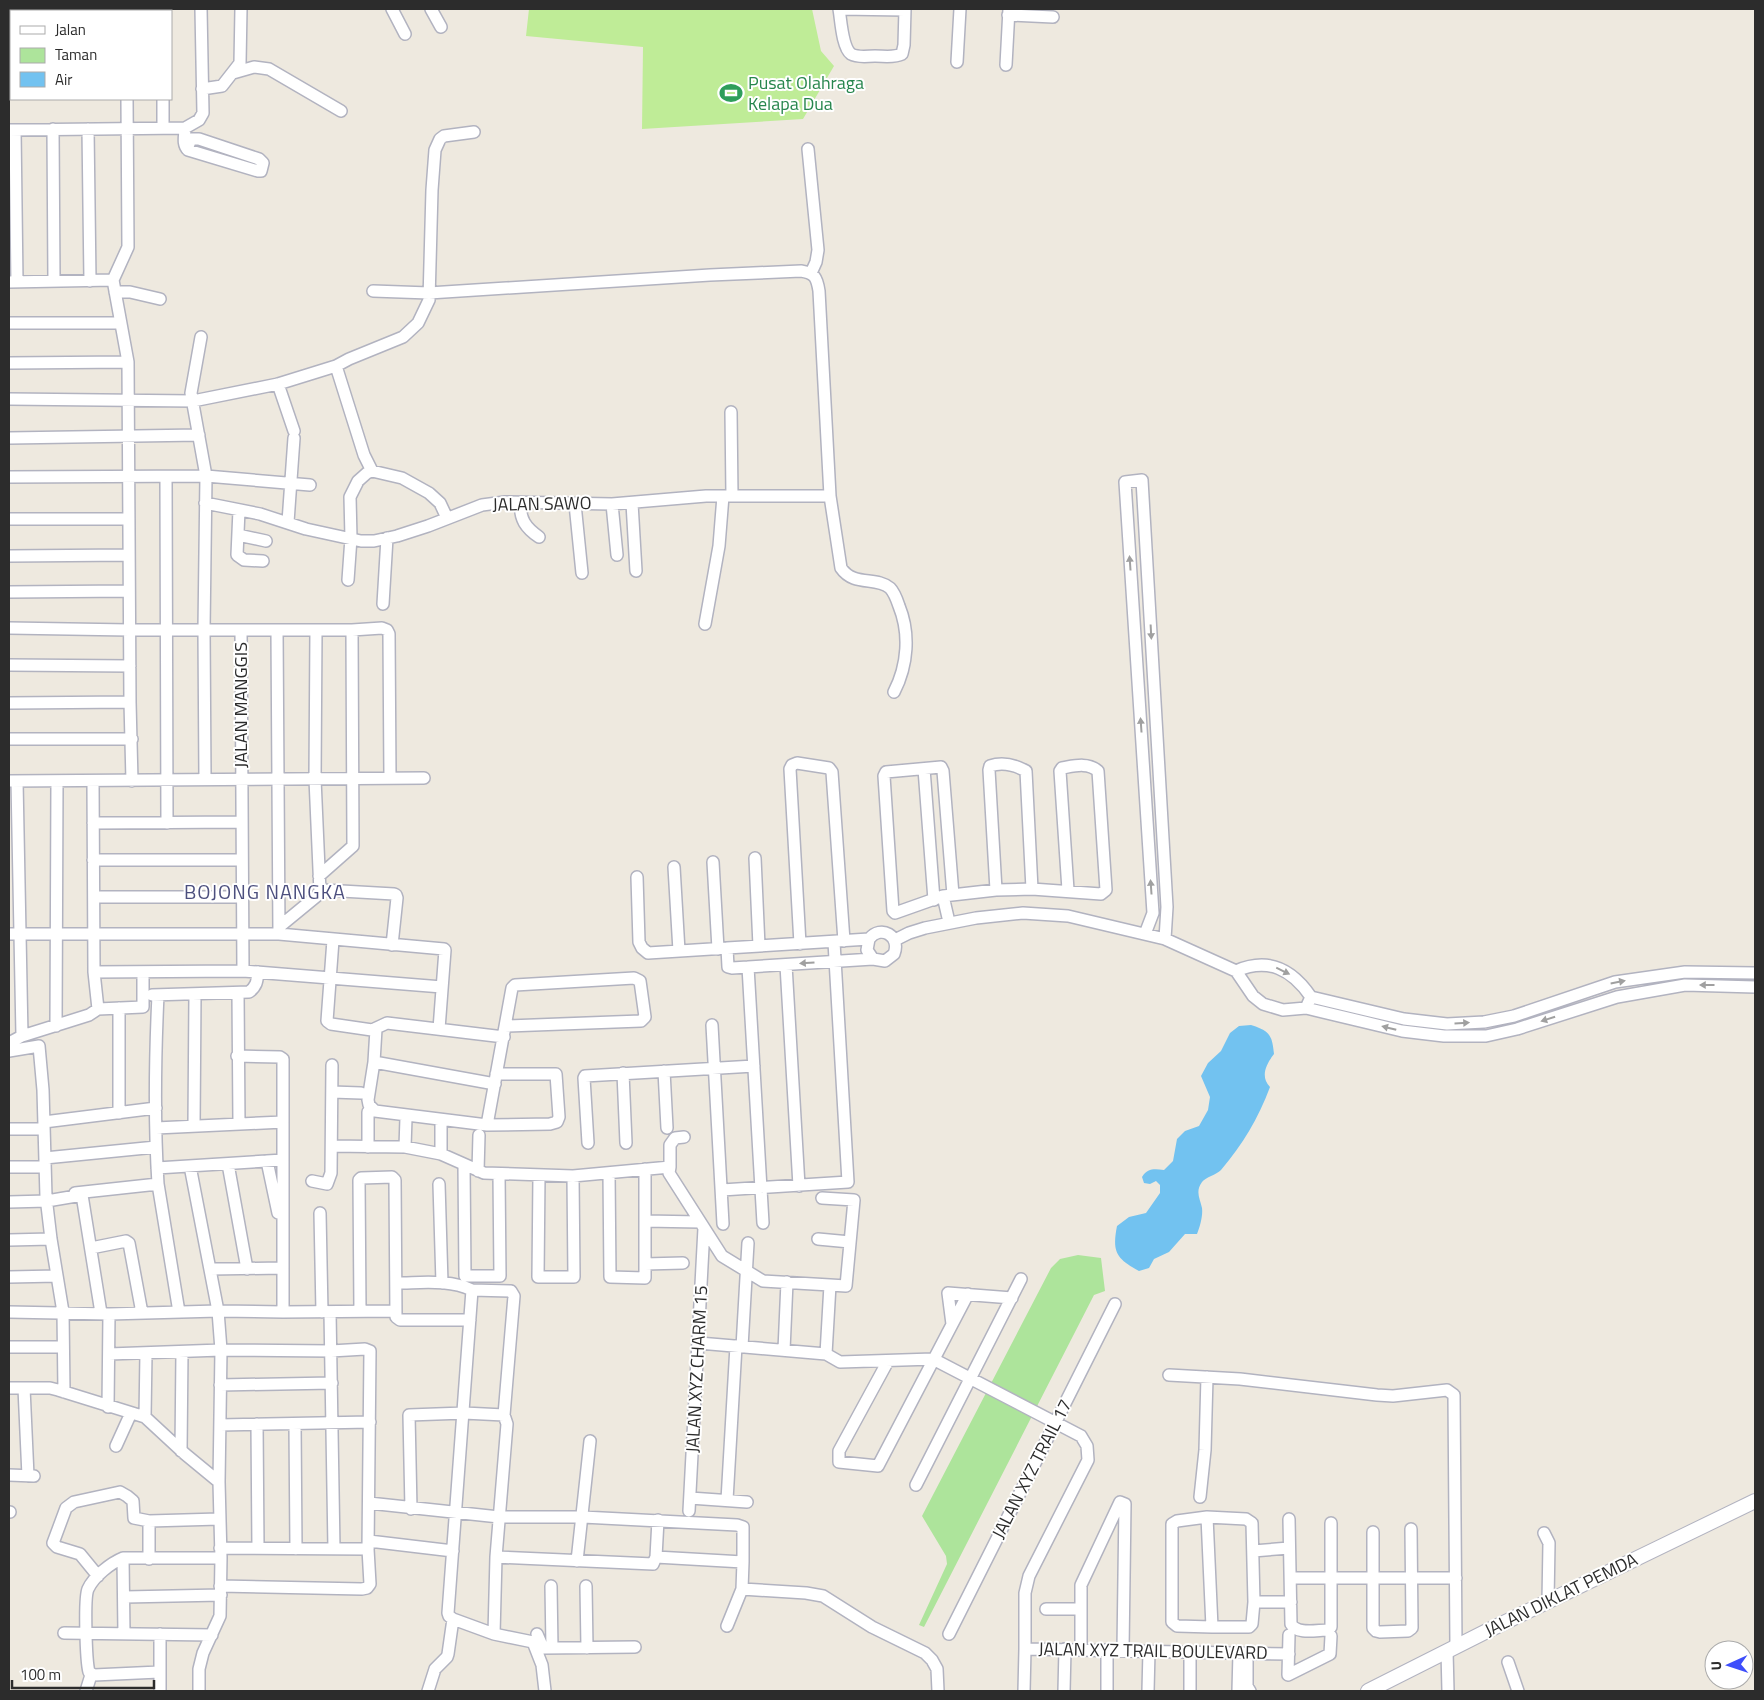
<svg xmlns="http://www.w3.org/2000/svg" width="1764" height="1700" font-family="'Titillium Web',sans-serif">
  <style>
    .green { fill: #ade49b }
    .pitch { fill: #bfec97 }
    .water { fill: #72c2f0 }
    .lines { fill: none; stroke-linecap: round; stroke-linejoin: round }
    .minor-casing { stroke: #b2b3c0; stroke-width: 14 }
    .tertiary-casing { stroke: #b2b3c0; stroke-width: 16 }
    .minor { stroke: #fff; stroke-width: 11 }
    .tertiary { stroke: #fff; stroke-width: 14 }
    .oneway { fill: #a0a0a0 }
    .labels { text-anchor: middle; stroke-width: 4; stroke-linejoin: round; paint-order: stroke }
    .leisure-label { font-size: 18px; fill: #27864d; stroke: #fff; text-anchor: start }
    .street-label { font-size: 18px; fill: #2c2c2c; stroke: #fff }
    .quarter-label { font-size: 20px; letter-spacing: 1px; fill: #4c4f7e; stroke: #fff }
  </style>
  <rect width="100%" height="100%" fill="#eee9df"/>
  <path class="green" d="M1078,1255L1101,1258L1105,1291L1094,1295L924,1627L919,1625L947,1564L946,1556L922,1516L1051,1268L1060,1259Z"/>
  <path class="pitch" d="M529,9H812L821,51L834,66L803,119L642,129L643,47L526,36Z"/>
  <path class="water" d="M1251,1025C1270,1031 1272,1035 1274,1054C1266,1064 1260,1077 1270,1087C1258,1119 1243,1144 1221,1170C1216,1175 1206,1177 1202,1182C1195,1192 1200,1198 1202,1208C1203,1216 1200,1227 1197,1234H1185L1169,1252L1154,1259L1149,1268L1139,1271C1116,1258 1112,1252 1117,1226L1129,1217L1146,1213L1160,1193V1185L1156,1181L1150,1184L1144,1183L1142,1177C1148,1168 1154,1169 1164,1170L1173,1161L1177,1139L1185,1131L1199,1126L1208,1110L1210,1097L1201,1076L1208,1063L1221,1051L1230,1033L1239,1026Z"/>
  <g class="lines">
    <defs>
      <path id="minor" d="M127,9V11
        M163,9V11
        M392,9L405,34
        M431,9L441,27
        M839,9C841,20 842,47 851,54C858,58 867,56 875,56C884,56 894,58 902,54L904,45L905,9
        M840,9L905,10
        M1008,15L1053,17
        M9,19H11
        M9,56H11
        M957,62L960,9
        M1006,65L1009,9
        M233,73L254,67L269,69L341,111
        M202,89L222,86L240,63L241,9
        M9,93H11
        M127,99L128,247L113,280L128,362L130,702L132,781
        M163,99V128
        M185,128C185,136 182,144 188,150L258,171H261L263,163L259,159L199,139H191L187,149
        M53,129L54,281
        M88,129L90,281
        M9,130L185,128L199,120L203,113L201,9
        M15,130L17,282
        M808,149L818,250L816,262L811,273
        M9,282L113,280
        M373,291L429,293L710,275L801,271C815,273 817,278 819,291L830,496L841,568C854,587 876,576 890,588C894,592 897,600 899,606C910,633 908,665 894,692
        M115,292H130L160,299
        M9,323H120
        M201,337L191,393L206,476L204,630L205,779
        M9,363L128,362
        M336,366L349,359L403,337L418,323L429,300L432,190L435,150L440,139L444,136L474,132
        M278,384L294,431
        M9,399L193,401L278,384L336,366L364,455L372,471
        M731,412L732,496
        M9,438L199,435
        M9,477L206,476L310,485
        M166,477L167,823
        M205,503L260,514L306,529L361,541H374L397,536L428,526L482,505L505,502L612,504L706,496H830
        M521,503C519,519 526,528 539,537
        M632,503L636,571
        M575,504L582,573
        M612,504L617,555
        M239,510L237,555L244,560L263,561
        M9,519H129
        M288,522L294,438
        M238,535L266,541
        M9,556L129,555
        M348,580L351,538L350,497L358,481L367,473L372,471L402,478L429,493L440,503L447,518
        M9,592L129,591
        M383,604L387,538
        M705,624L719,546L723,496
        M9,628L129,630H352L382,628L387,630L389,634L390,778
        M241,630L243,971
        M316,630L315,779L320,892
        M9,665L130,666
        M9,703L130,702
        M9,739H132
        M924,769L934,900
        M9,781L424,778
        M17,781L22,1036
        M93,781L94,972L98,1009L143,1007V972
        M93,823L242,822
        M755,858L759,946
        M93,860H242
        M713,862L718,949
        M674,867L679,951
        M319,876L353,846L352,630
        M637,877L639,942L642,948L648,953L727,948
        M996,890L989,770L990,766C1002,762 1015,765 1026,771L1032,889
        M953,895L943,771L941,767L886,772L884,776L893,911L895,913L943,896L996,890L1032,889L1101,894L1106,890L1098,771C1088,762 1074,766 1062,768L1060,771L1068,890
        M943,896L949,922
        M94,897H242
        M279,927L324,890L394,894L396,895L397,898L392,945
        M9,934H279L277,630
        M279,934L444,949L445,950L439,1029
        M1145,934L1153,913L1125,482L1142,480L1167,907L1165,939
        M869,939L867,950L873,959L885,961L894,954C901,936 881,924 869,939L727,948L728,967L732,968L873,959
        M333,940L327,1021L331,1024L372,1030L387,1023L504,1037
        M895,940L909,933L925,928L976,918L1023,913L1068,916L1165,939L1236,971L1253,996L1263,1004L1283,1010L1306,1008L1311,997C1292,969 1268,957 1236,971
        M800,944L790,769L792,765L797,763L829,768L832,772L844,941
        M786,965L799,1186
        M748,967L763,1223
        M94,972L243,971L442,987
        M238,993L239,1124
        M152,995L249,992C257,986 257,981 258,972
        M158,995C155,1058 154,1121 158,1184L179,1312
        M1311,997L1404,1019L1447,1024L1484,1022L1514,1016L1615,982L1685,972L1755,973
        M119,1008V1113
        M1306,1008L1402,1031L1444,1036H1486L1517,1029L1617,997L1685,985L1755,987
        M712,1025L723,1224
        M56,1026L57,781
        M376,1029L374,1062L368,1100L369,1105L375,1111L487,1125L550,1124L557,1122L559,1117L556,1074H496
        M9,1043L22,1036L89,1015L98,1009
        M9,1051L39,1046L43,1090L46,1197L51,1239L63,1312L64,1392
        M237,1056L280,1057L283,1059V1312
        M374,1062L495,1084
        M664,1071L667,1128
        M623,1073L626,1143
        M332,1092L361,1093
        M44,1122L156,1108
        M441,1125V1154
        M487,1125L512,988L515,985L634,978L640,981L645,1017L641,1021L505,1026
        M194,1126L195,994
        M156,1128L283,1122
        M9,1129H44
        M588,1143L584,1078L585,1076L754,1066
        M332,1146L405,1147L441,1154L484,1173L573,1176L670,1167L669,1173L722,1256L763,1281L830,1285L826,1354L840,1362L933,1359L1081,1436L1087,1446L1088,1460L1029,1576L1025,1593V1649L1289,1654
        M368,1147V1112
        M405,1147L406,1118
        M45,1158L156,1147
        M267,1161L278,1213
        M228,1164L247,1269
        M464,1165L465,1276H500L499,1174
        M190,1166L218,1311L221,1350L219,1482L221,1558L220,1616L203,1653L199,1669V1691
        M9,1167H45
        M670,1167V1145L675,1138L684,1137
        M157,1168L283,1160
        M478,1171L479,1135
        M609,1173L610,1277L645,1278V1169
        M539,1175L538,1277H574L573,1176
        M312,1181L327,1184L331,1173L332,1065
        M439,1184L442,1283
        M722,1190L848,1182L834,942
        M75,1193L158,1184
        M822,1198L854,1200L846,1286L830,1285
        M9,1202L47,1201L82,1195L101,1313
        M320,1213L322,1312
        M645,1221L700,1222
        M818,1239L850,1242
        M9,1240L51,1239
        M91,1248L126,1241L129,1243L142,1313
        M645,1264L683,1263
        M210,1269L283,1268
        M9,1277L57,1276
        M396,1283C421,1283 449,1279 472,1290L448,1613L449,1616L453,1619L494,1634L496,1557L507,1424L504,1415L514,1296L511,1291L472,1290
        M360,1310L359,1180L361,1178L392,1177L395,1180L396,1317L400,1320H470
        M9,1312L109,1314L218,1311L283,1312L395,1311
        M330,1312L334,1549
        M952,1324L948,1293L1012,1298
        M699,1343L826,1354
        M9,1347H63
        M742,1347L748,1243
        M784,1350L787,1282
        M109,1354L221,1350L331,1351L365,1349L370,1351L368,1549L370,1584L367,1588L362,1589L220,1586
        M888,1361L839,1451V1462L878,1466L968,1294
        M1169,1375L1240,1379L1377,1395L1393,1396L1447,1390L1454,1395L1456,1646
        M220,1385L332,1383
        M9,1388H50L58,1390L145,1417L185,1454L219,1482
        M24,1388L28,1476
        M108,1407L109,1314
        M145,1417L146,1353
        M257,1424L258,1548
        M295,1424L296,1549
        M220,1425L370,1422
        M116,1446L131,1413
        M181,1451L182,1352
        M9,1475L34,1476
        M916,1485L1021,1279
        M1200,1497L1205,1450L1207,1377
        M690,1498L747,1502
        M727,1500L736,1346
        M369,1503L499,1517H583L737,1525L743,1527V1562L656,1557
        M411,1509L409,1415L464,1413L504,1415
        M689,1511L704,1228
        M9,1512H10
        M1207,1517L1246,1519L1252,1523L1254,1602L1252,1624L1249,1627H1212Z
        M1207,1517L1177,1521L1172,1524V1622L1177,1626L1212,1627
        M1289,1519L1291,1624C1297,1635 1317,1630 1328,1630L1331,1627V1523
        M1373,1532V1628L1376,1631L1380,1632L1408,1631L1412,1628V1626L1411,1529
        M1544,1533L1549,1543L1548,1601
        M369,1541L453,1551
        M220,1548L368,1549
        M1253,1551L1289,1548
        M496,1557L653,1564L656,1557L658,1520
        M123,1558L124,1634
        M149,1559V1521L219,1519
        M577,1561L590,1441
        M98,1576L80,1554L57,1547L53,1543L66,1508L74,1502L120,1492L127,1496L133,1501L134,1518L149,1521
        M1291,1578H1456
        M551,1586L552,1648
        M586,1586L587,1648
        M742,1589L806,1593L823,1596L872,1627L925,1653L932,1660L937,1669L938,1691
        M125,1597L221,1595
        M1254,1602H1291
        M1046,1609H1081
        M727,1626L742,1589L743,1562
        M64,1633L212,1635
        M494,1634L533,1642L542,1665L545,1691
        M537,1634L543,1648L635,1647
        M949,1634L1115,1304
        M1289,1635L1288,1675L1330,1654L1331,1636
        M1081,1650V1585L1120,1502L1125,1504L1123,1650
        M1447,1651L1448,1691
        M1247,1653V1686L1250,1691
        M1508,1662L1518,1691
        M159,1672L94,1675L89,1672C86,1661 84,1598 88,1589C94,1576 111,1563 123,1558H221
        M86,1691L91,1675
        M160,1691V1634
        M428,1691L435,1669L447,1657L448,1654L453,1619
        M1024,1691L1025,1649
        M1064,1691L1065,1649
        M1107,1691V1650
        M1148,1691L1149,1651
        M1190,1691V1652
        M1238,1691L1239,1653"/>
      <path id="tertiary" d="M1368,1691L1487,1631L1755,1501"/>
    </defs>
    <use href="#minor" class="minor-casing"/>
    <use href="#tertiary" class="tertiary-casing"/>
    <use href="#minor" class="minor"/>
    <use href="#tertiary" class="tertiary"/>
  </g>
  <defs><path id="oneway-solid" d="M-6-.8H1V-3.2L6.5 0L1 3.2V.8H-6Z" transform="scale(1.25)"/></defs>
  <g class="oneway">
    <use href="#oneway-solid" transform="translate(1130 563) rotate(-94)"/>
    <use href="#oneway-solid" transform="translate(1151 632) rotate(87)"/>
    <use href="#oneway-solid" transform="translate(1141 725) rotate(-94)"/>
    <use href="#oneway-solid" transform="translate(1151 887) rotate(-94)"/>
    <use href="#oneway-solid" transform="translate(807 963) rotate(176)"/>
    <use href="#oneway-solid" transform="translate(1283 971) rotate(26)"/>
    <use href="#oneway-solid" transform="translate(1618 982) rotate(-11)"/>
    <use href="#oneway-solid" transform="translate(1707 985) rotate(180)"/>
    <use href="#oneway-solid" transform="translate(1548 1019) rotate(162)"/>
    <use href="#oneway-solid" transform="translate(1462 1023) rotate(-3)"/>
    <use href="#oneway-solid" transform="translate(1389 1028) rotate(-166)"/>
  </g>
  <defs>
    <symbol id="stadium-bare" viewBox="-9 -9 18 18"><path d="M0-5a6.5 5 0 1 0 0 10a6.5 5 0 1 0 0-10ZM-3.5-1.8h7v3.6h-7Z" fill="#2e9e5b" stroke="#fff" stroke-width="2.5" paint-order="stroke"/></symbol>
  </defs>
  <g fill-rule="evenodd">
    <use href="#stadium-bare" x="715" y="77" width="32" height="32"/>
  </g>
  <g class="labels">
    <g class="leisure-label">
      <text x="748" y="89">Pusat Olahraga<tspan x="748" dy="21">Kelapa Dua</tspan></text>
    </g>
    <g class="street-label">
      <text transform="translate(542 504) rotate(-1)" y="6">JALAN SAWO</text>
      <text transform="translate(241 705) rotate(-90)" y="6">JALAN MANGGIS</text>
      <text transform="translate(697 1369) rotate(-87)" y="6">JALAN XYZ CHARM 15</text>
      <text transform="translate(1032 1469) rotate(-63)" y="6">JALAN XYZ TRAIL 17</text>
      <text transform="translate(1561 1595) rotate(-26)" y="6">JALAN DIKLAT PEMDA</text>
      <text transform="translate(1153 1651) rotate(1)" y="6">JALAN XYZ TRAIL BOULEVARD</text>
    </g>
    <g class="quarter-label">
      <text x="265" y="899">BOJONG NANGKA</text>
    </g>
  </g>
  <rect width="1764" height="1700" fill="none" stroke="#2c2c2c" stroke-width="20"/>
  <rect x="10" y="10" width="162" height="90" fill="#ffffff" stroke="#ababab"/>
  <rect x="20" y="26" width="25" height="8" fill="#ffffff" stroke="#ababab"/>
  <text x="55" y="35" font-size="15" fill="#2c2c2c">Jalan</text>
  <rect x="20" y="48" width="25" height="15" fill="#ade49b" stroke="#ababab"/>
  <text x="55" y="60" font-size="15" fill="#2c2c2c">Taman</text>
  <rect x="20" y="72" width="25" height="15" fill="#72c2f0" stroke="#ababab"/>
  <text x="55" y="85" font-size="15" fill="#2c2c2c">Air</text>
  <g transform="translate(1729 1665) rotate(267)"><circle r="24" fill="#ffffff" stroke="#ababab"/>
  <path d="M0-4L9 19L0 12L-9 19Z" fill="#3e4efb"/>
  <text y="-8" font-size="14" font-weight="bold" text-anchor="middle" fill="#2c2c2c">U</text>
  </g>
  <path d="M12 1680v8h142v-8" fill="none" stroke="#2c2c2c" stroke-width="2.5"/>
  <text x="20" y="1680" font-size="15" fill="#2c2c2c" stroke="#ffffff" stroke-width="4" paint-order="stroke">100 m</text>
</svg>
